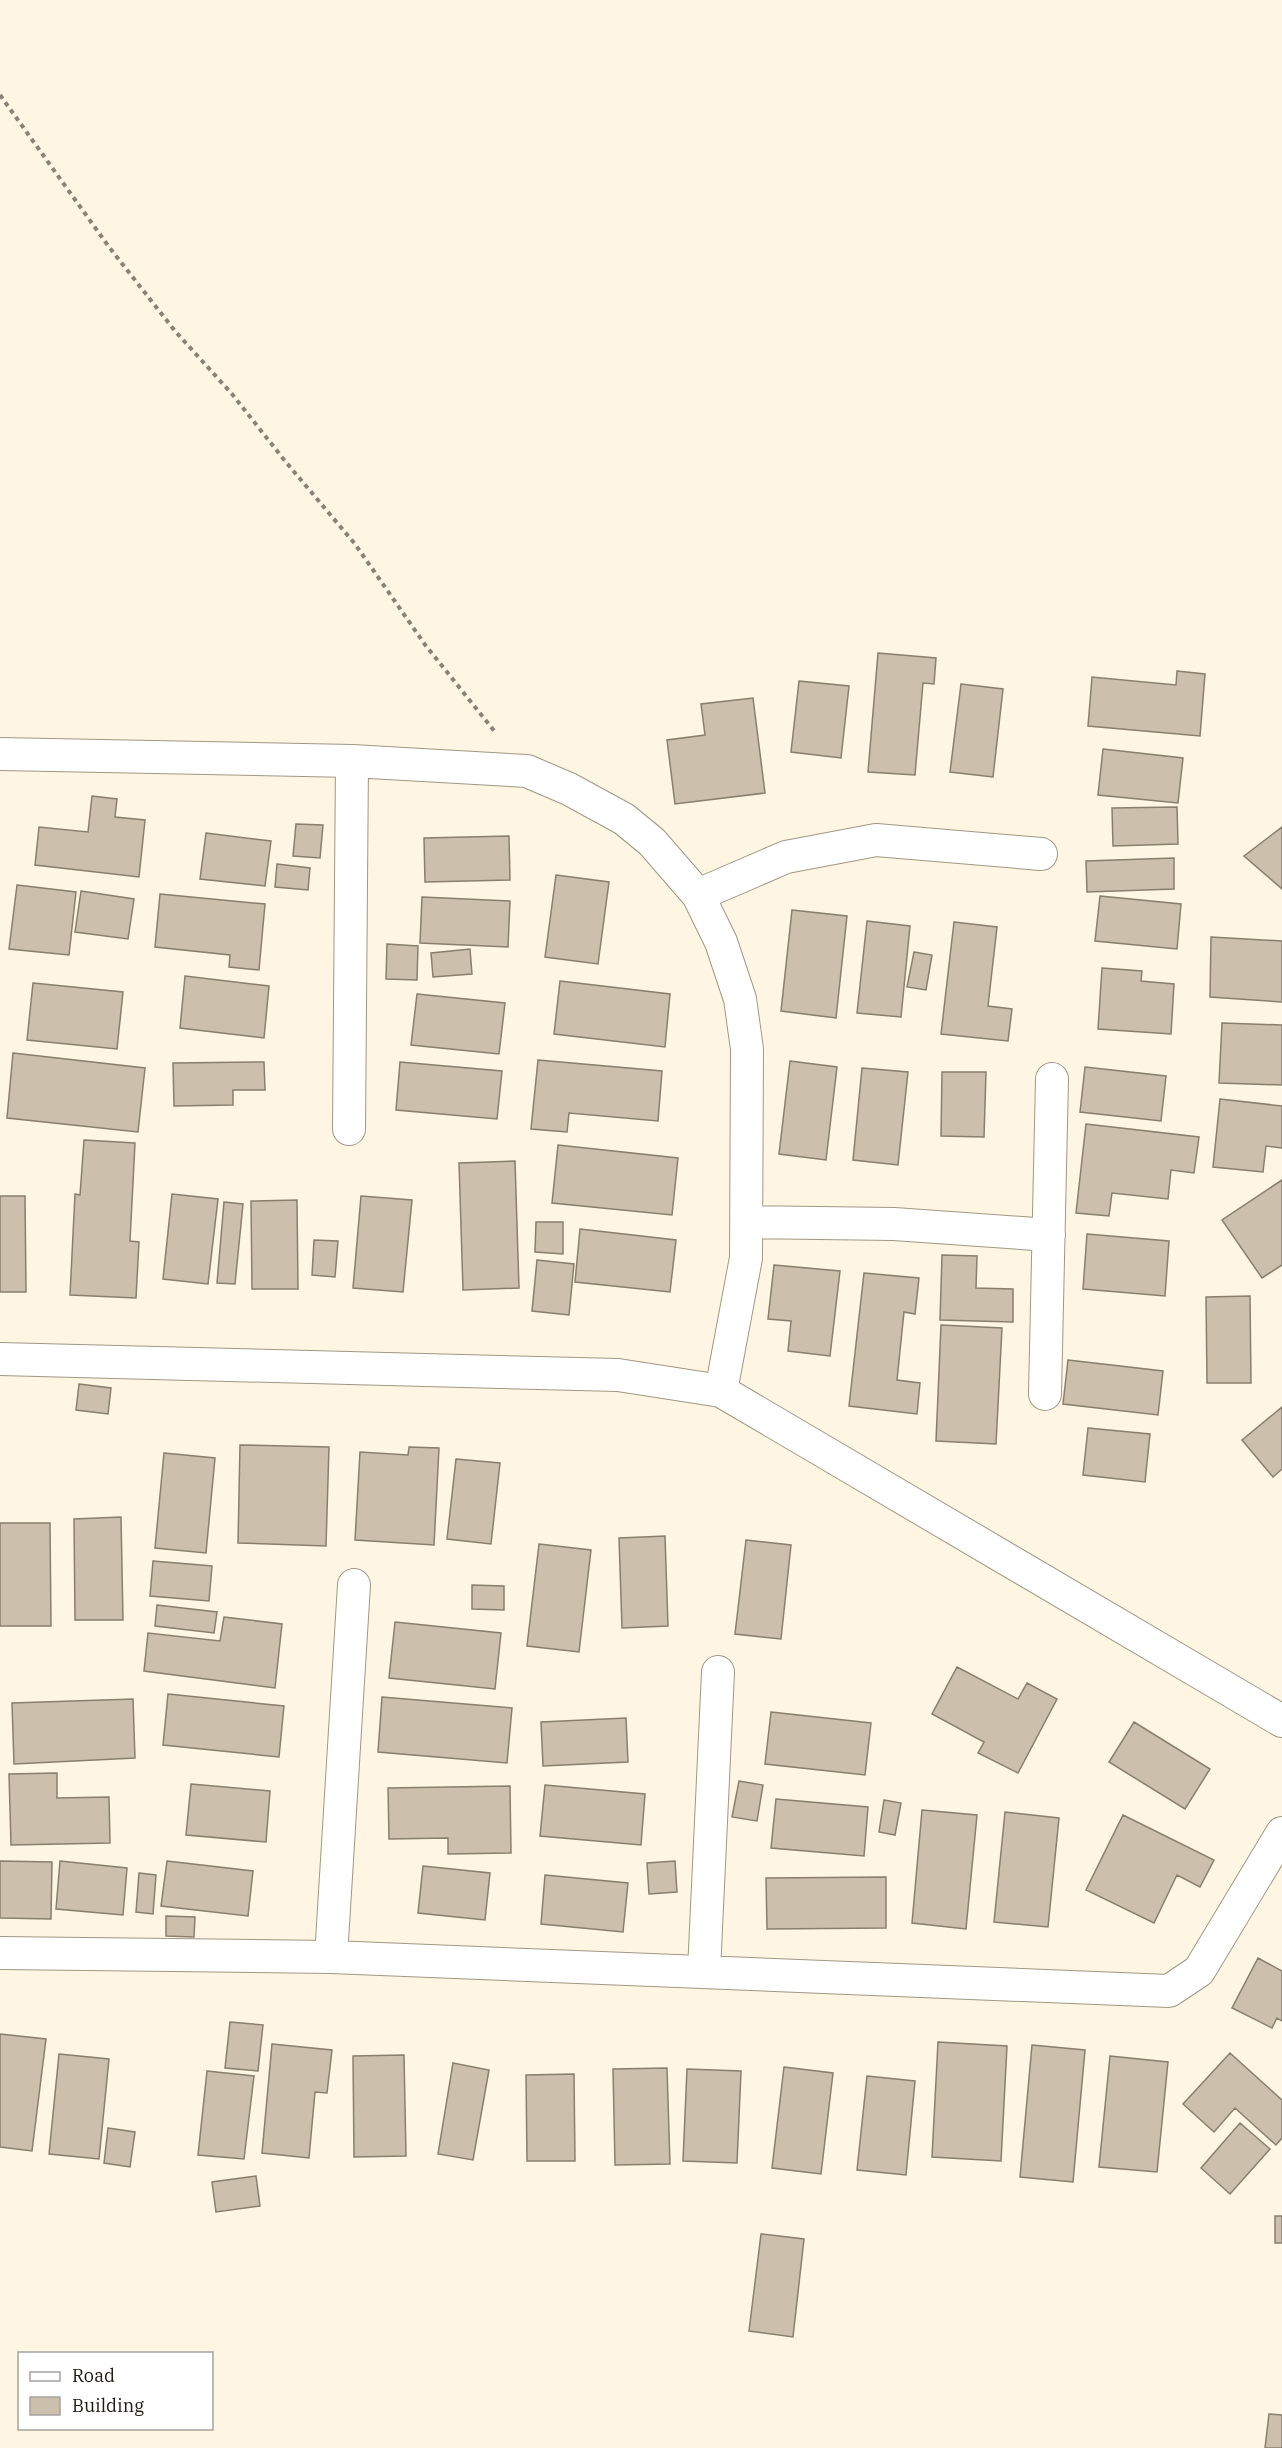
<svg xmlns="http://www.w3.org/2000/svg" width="1282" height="2448" font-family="'IBM Plex Serif',serif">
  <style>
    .building { fill: #ccc0ac; stroke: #897f6c; stroke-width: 1.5 }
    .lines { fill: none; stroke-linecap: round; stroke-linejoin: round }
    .street-casing { stroke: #a19783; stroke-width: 34 }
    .path { stroke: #898276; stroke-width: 4; stroke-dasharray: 4.5 4.5; stroke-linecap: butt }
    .street { stroke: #fff; stroke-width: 32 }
  </style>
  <rect width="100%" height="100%" fill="#fef5e3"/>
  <path class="building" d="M878,653L936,658L934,684L923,683L915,775L868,772Z
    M1177,671L1205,674L1200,736L1088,726L1092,677L1176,685Z
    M799,681L849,686L841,758L791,752Z
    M961,684L1003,689L993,777L950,772Z
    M753,698L765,793L675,804L667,740L705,735L701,704Z
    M1103,749L1183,758L1178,803L1098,795Z
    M92,796L117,799L115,817L145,820L139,877L35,865L39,827L88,832Z
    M1177,807L1178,844L1113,846L1112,808Z
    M296,824L323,825L320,858L293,856Z
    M1282,827V889L1244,856Z
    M206,833L271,841L265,886L200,879Z
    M509,836L510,880L425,882L424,838Z
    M1174,858V889L1087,892L1086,861Z
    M277,864L310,868L308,890L275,887Z
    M556,875L609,882L598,964L545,957Z
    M17,885L76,892L69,955L9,949Z
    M81,891L134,899L128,939L75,932Z
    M160,894L265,904L259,970L229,967L230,955L155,947Z
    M1100,896L1181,904L1177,949L1095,941Z
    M422,897L510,901L508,947L420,943Z
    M792,910L847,916L836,1018L781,1011Z
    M867,921L910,926L901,1017L857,1013Z
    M954,922L997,927L988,1006L1012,1009L1008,1041L941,1034Z
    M1211,937L1282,941V1002L1210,997Z
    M387,944L418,946L417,980L386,979Z
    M470,949L472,974L433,977L431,953Z
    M914,952L932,955L926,990L907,987Z
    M1102,968L1142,971L1141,981L1174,984L1171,1034L1098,1029Z
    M185,976L269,986L264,1038L180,1028Z
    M560,981L670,994L665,1047L554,1034Z
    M33,983L123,992L117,1049L27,1040Z
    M417,994L505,1003L499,1054L411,1045Z
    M1222,1023L1282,1025V1085L1219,1083Z
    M13,1053L145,1068L138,1132L7,1118Z
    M538,1060L662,1071L658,1121L569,1113L567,1132L531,1129Z
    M790,1061L837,1067L826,1160L779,1154Z
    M264,1062L265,1090H233V1105L174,1106L173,1063Z
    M400,1062L502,1071L497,1119L396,1110Z
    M1085,1067L1166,1076L1161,1121L1080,1112Z
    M862,1068L908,1072L898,1165L853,1160Z
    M942,1072H986L984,1137L941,1136Z
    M1220,1099L1282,1106V1148L1266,1146L1263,1172L1213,1167Z
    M1086,1124L1199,1137L1194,1173L1171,1170L1168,1199L1112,1193L1109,1216L1076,1213Z
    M84,1140L135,1143L130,1241L139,1242L136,1298L70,1295L75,1194L80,1195Z
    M558,1145L678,1158L672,1215L552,1203Z
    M515,1161L519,1288L463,1290L459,1163Z
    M1282,1180V1265L1262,1278L1222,1220Z
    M172,1194L218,1199L208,1284L163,1279Z
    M0,1196H25L26,1292H0Z
    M361,1196L412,1200L403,1292L353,1288Z
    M297,1200L298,1289H252L251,1201Z
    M224,1202L243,1204L235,1284L217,1283Z
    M536,1222H563V1254L535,1252Z
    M580,1229L676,1240L670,1292L575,1282Z
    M1087,1234L1169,1241L1165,1296L1083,1289Z
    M314,1240L338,1241L335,1277L312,1275Z
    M942,1255L977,1256L976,1288L1013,1289V1322L940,1320Z
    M537,1260L574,1264L569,1315L532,1311Z
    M774,1265L840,1271L830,1356L788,1351L791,1321L768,1319Z
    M864,1273L919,1278L915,1314L904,1312L897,1380L920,1383L917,1414L849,1406Z
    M1250,1296L1251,1383H1207L1206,1297Z
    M941,1325L1002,1328L996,1444L936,1441Z
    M1068,1360L1163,1371L1158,1415L1063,1404Z
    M79,1384L111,1388L108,1414L76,1410Z
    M1282,1407V1469L1273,1477L1242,1440Z
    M1088,1428L1150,1434L1145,1482L1083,1475Z
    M240,1445L329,1447L326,1546L238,1543Z
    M409,1447L439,1448L434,1545L355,1540L360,1452L408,1455Z
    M164,1453L215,1458L206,1553L155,1548Z
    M456,1459L500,1463L491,1544L447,1539Z
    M121,1517L123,1620H75L74,1519Z
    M0,1523H50L51,1626H0Z
    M665,1536L668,1626L622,1628L619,1538Z
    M746,1540L791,1545L781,1639L735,1634Z
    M539,1544L591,1550L579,1652L527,1646Z
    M153,1561L212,1566L209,1601L150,1596Z
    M472,1585L504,1586V1610L472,1609Z
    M157,1605L217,1612L214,1633L155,1626Z
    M224,1617L282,1624L275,1688L144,1671L148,1633L220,1641Z
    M395,1622L501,1633L495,1689L389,1678Z
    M957,1667L1018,1699L1027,1683L1057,1699L1018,1773L978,1753L984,1742L932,1714Z
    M168,1694L284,1706L279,1757L163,1745Z
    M382,1697L512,1708L507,1763L378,1752Z
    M133,1699L135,1758L14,1764L12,1703Z
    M771,1712L871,1723L865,1775L765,1764Z
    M626,1718L628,1762L543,1766L541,1722Z
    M1134,1722L1210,1769L1185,1809L1109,1762Z
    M57,1773V1798L109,1797L110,1843L11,1845L9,1774Z
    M739,1781L763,1785L757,1821L732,1817Z
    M191,1784L270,1791L266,1842L186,1835Z
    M545,1785L645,1794L641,1845L540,1836Z
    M510,1786L511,1853L448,1854V1838L389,1839L388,1788Z
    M776,1799L868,1807L864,1856L771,1848Z
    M884,1800L901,1803L895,1835L879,1832Z
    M922,1810L977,1815L966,1929L912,1923Z
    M1005,1812L1059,1818L1048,1927L994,1922Z
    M1123,1815L1214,1860L1200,1887L1177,1875L1154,1923L1086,1890Z
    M0,1861L52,1862L51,1919L0,1918Z
    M60,1861L127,1868L123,1915L56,1909Z
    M167,1861L253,1871L248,1916L161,1906Z
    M675,1861L677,1892L649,1894L647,1863Z
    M423,1866L490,1873L485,1920L418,1913Z
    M139,1873L156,1875L153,1914L136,1912Z
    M545,1875L628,1883L623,1932L541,1924Z
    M886,1877V1928L767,1929L766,1878Z
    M166,1916L195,1917L194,1937L166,1936Z
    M1258,1958L1282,1971V2021L1277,2018L1272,2028L1232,2008Z
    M230,2022L263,2025L258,2071L225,2068Z
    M0,2034L46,2039L32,2151L0,2147Z
    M938,2042L1007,2046L1001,2161L932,2157Z
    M272,2044L332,2050L327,2093L315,2092L309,2158L262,2153Z
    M1032,2045L1085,2050L1073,2182L1020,2177Z
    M1230,2053L1282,2100V2138L1276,2145L1235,2108L1214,2132L1183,2104Z
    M59,2054L109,2059L99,2159L49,2154Z
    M404,2055L406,2156L354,2157L353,2056Z
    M1110,2056L1168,2062L1157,2172L1099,2167Z
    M453,2063L489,2070L473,2160L438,2154Z
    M784,2067L833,2073L821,2174L772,2168Z
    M667,2068L670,2164L615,2165L613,2069Z
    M687,2069L741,2071L737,2163L683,2161Z
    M207,2071L254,2076L244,2159L198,2155Z
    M574,2074L575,2161H527L526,2075Z
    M867,2076L915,2081L906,2175L857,2170Z
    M1240,2123L1270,2149L1230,2194L1201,2168Z
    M108,2128L135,2132L130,2167L104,2163Z
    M256,2176L260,2206L216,2212L212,2182Z
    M1275,2216H1282V2243H1275Z
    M761,2234L804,2239L793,2337L749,2331Z
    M1269,2414L1282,2415V2448H1265Z"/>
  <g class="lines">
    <defs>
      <path id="street" d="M0,754L352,761L527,771L569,789L624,819L652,842L698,895L721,942L740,999L747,1049L746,1258L721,1391
        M698,895L786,857L876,840L1041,854
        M349,1129L352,761
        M747,1222L894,1224L1049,1235
        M0,1359L618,1375L721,1391L1282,1721
        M1045,1394L1052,1079
        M0,1953L331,1957L1169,1991L1199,1971L1282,1833
        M331,1957L354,1585
        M704,1971L718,1672"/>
    </defs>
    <use href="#street" class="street-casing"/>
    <path class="path" d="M0,95L109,247L175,331L232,394L285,461L355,544L426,646L496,733"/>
    <use href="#street" class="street"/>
  </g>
  <rect x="18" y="2352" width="195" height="78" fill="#ffffff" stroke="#a4a3a0" stroke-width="1.5"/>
  <rect x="30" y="2372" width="30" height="9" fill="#ffffff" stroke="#a4a3a0" stroke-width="1.5"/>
  <text x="72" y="2382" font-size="18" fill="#1c1811">Road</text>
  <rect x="30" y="2397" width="30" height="18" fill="#ccc0ac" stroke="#a4a3a0" stroke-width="1.5"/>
  <text x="72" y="2412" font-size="18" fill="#1c1811">Building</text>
</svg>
